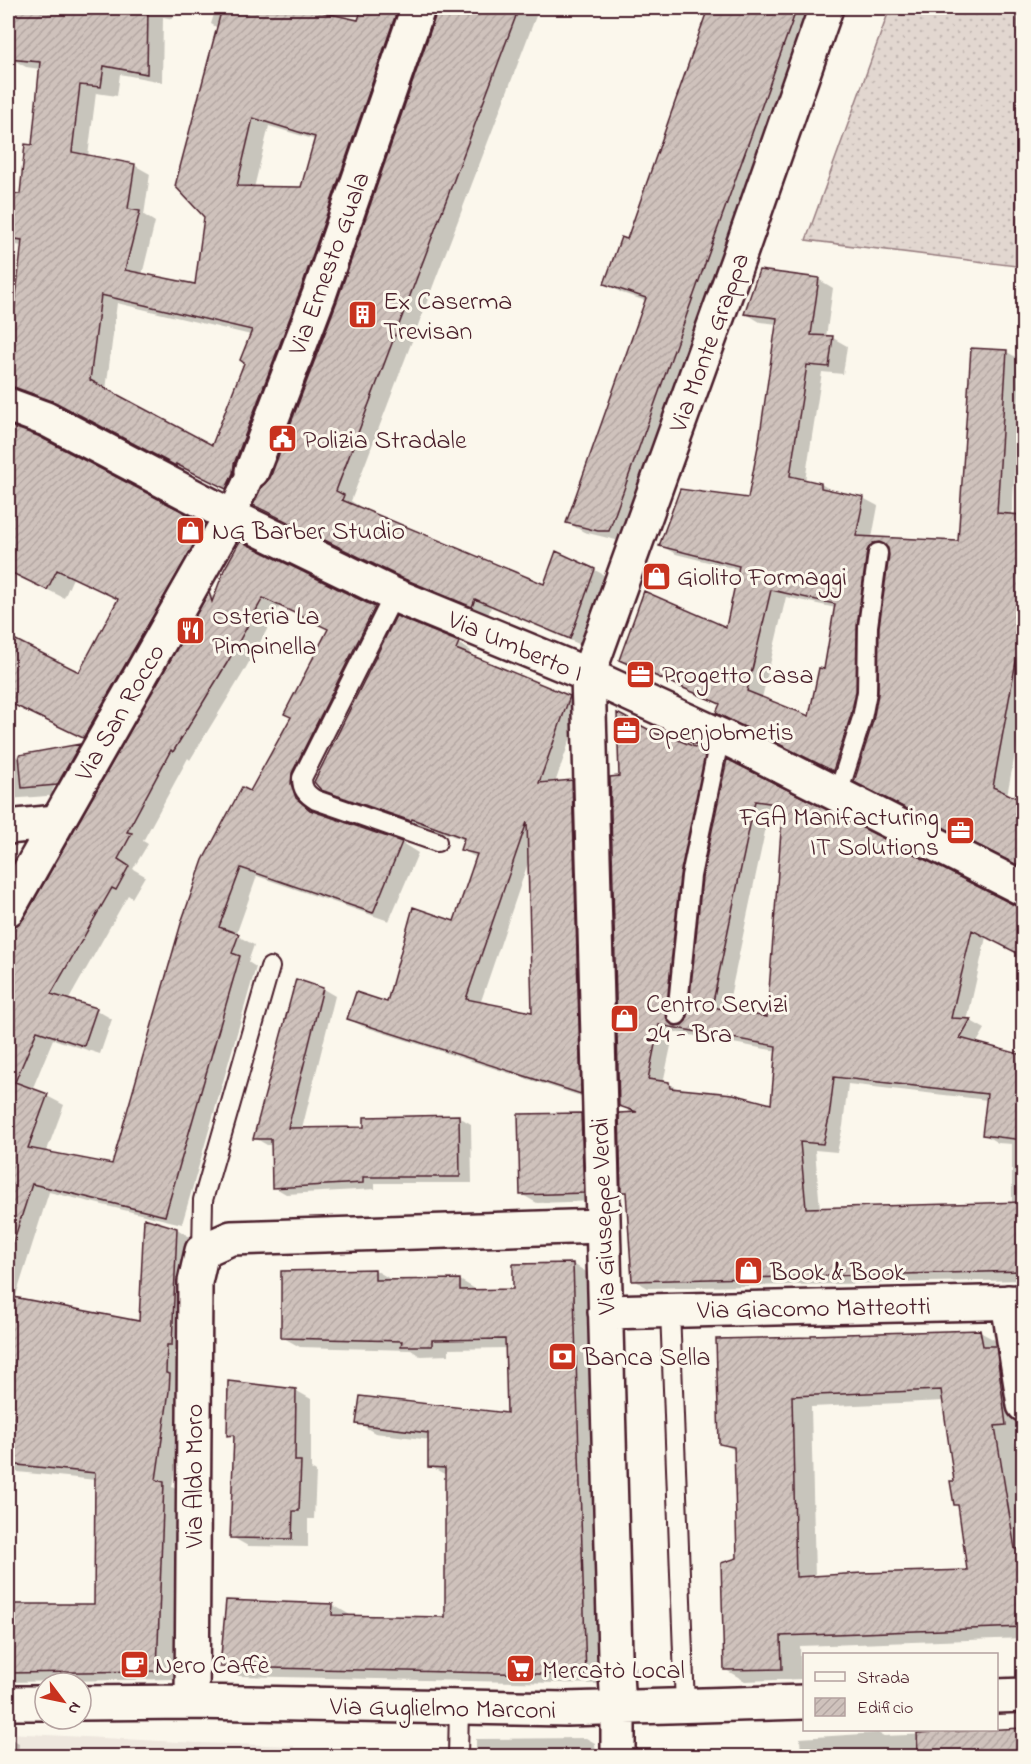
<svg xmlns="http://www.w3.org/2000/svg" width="1031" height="1764" font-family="'Indie Flower',sans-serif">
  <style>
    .built { fill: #eee7de }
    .grass { fill: url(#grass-dots); stroke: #967b7e; stroke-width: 1.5 }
    .shadow { fill: #0003; fill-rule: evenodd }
    .building { fill: url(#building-hatch); stroke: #4a1f2b; stroke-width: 1.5; fill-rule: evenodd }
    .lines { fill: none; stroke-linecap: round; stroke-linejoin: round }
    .service-casing { stroke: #4a1f2b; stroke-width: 22 }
    .pedestrian-casing { stroke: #4a1f2b; stroke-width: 32 }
    .minor-casing { stroke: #4a1f2b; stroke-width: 38 }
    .service { stroke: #fbf7ec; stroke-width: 18 }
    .pedestrian { stroke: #fbf7ec; stroke-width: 27 }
    .minor { stroke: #fbf7ec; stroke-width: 33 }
    .labels { text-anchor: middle; stroke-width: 6; stroke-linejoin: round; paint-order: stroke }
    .street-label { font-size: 26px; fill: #4a1f2b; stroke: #fbf7ec }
    .poi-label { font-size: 26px; fill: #4a1f2b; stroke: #fbf7ec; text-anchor: start }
  </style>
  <defs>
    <pattern id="grass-dots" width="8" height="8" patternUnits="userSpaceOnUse" patternTransform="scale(1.5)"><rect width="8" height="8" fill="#e2d7d0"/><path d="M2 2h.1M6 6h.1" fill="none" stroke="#c3b8b3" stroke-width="1.8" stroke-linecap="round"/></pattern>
    <pattern id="building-hatch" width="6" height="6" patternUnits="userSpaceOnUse" patternTransform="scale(1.5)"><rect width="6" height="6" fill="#cfc2bc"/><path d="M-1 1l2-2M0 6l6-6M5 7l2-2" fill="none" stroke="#b3a6a2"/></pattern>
  </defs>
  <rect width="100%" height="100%" fill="#fbf7ec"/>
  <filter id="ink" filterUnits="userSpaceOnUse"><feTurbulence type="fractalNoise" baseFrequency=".0167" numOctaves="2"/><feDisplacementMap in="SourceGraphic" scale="12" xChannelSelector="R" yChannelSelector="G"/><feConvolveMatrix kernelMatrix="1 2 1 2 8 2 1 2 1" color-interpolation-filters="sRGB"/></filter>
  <g filter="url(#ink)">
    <path class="built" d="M8,1733L198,1743L294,1746V1756H8Z"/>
    <path class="grass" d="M890,8H1018L1016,266L806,240Z"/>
    <path class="shadow" d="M15,8H175L173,19L163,17L162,82L120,74L117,96L96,93L88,156L134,165L150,174L144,215L155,222L142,275L197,285L206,216L218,28L211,24L216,8H305L304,9L359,22L363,8H419L243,497L191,471V473L70,410L32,396L22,395L8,406V307L16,308L23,246L8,244V195L22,196L33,146L40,69L26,67L10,58ZM269,126L316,140L302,188H254ZM117,303L251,335L246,363L213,447L106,390Z
      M438,8H539L351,501L359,506L358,509L545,586L557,553L595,570L611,579L586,647L491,607L488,615L420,586L271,514V478L338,302L437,14Z
      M710,8H817L625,540H616L584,532L568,523L646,301L622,293L606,284L628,241Z
      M818,279L833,288L826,337L833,338L847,346L843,374L822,372L805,481L821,484L834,492L863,498L878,506L872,538L960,543L1007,352L1021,360L1012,516L1024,517V709L1007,795L1024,803V867L870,789L874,722L880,694L890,549L883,555L848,778L732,721L721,705L635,668L621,660L727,629L740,570L676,554L661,546L749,500L761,441L778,324L760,322L745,313ZM786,597L836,608L825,671L810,718L762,698Z
      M8,423L9,427L205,526L211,550L100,746L8,702V639L80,674L120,600L73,578L64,598L8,570Z
      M240,543L391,617L308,782L311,807L319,814L402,843L418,853L389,921L257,876L236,935L254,945L248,962L256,967L182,1224L49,1192L15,1299L140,1323L177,1229L193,1239L185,1401L172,1487L180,1492L173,1679L8,1682V1606H95L96,1480L8,1471V928L18,927L26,919L210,595L215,598ZM280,606L330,630L292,717L251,793L113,1165L46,1153L64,1105L47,1096L32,1090L53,1039L100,1054L112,1019L96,1010L68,1001L128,895L132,898L145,876L133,869L148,844L143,841L188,758L190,760L243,673Z
      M458,643L471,651L469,656L569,697L582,705L555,783L572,782L585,789L593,1100L362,1026L349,1019L388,1004L455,923L477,858L462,850L465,840L336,797L322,789ZM529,860L533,1014L480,1004Z
      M664,740L701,751L702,750L720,760L694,884L681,1027L688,1022L728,762L1015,907L1024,909V955L986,937L967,1021H971L985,1029L976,1044L1024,1056V1280L648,1288L634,1280L627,1194L622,1192L634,1114L620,1105V778ZM770,808L784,810L769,1019L727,1011ZM652,1022L678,1026L681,1030L652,1025ZM674,1032L777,1051L772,1106L681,1091L668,1083H663ZM848,1084L988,1100L983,1134L998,1143L1012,1144V1204L820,1209L815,1150L837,1152L843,1126Z
      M80,746L95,755L73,794L8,799V758ZM71,757H74L54,793L52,791Z
      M8,863L15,868L8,910Z
      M297,981L323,989L335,996L302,1129H365L459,1117L471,1124L472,1183H375V1189L286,1194L274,1187L273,1145H267L255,1138Z
      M581,1115L597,1124L599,1201L537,1203L521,1194Z
      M573,1264L590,1274L603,1684L239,1676L222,1666L333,1605L350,1615V1617L446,1618V1475L430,1466V1440L375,1433L358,1423L508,1415L507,1348L449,1349V1355L420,1356L411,1350L300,1347L282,1337L375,1270L392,1280H460L477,1290L514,1291Z
      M980,1332L1000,1343L1024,1413V1436L1014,1437L1024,1495V1638L800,1646L801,1679L745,1681L726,1670L738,1560L736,1451L721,1443L718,1341ZM944,1401L956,1482L955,1504L960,1506L968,1571L815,1577L811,1407Z
      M295,1390L311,1399V1469L316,1472L314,1519H308V1547L248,1546L232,1537L236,1439L228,1435Z
      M1024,1730V1756H801L800,1738L878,1733L884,1736Z
      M8,1737L19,1743L18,1756H8Z
      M586,1738L595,1743L596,1756H476V1739Z"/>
    <path class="building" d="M13,8H148L147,74L104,66L101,87L80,85L72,152L135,164L128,209L140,211L125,270L195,284L204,217L175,186L222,8H303L358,20L362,8H398L301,289L234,464L233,473L226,489L176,464V466L55,402L14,387H8V305L15,306L22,240L8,238V193L20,194L25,144L32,145L40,62L8,59ZM253,118L315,137L301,187L237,186ZM101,295L252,330L240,360L244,363L212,445L90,380Z
      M436,8H519L336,491L344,495L342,500L544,584L556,551L595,569L570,639L475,599L472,607L402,578L253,505L262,486L270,478L337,301L436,14Z
      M708,8H797L609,531H598L566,523L646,298L604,284L621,237L627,239Z
      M759,270L819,278L811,335L833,336L829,367L807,365L790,476L821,483V488L864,497L856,536L958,541L971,348L1007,350L997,513L1023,515V645H1019L993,787L1023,801V868L854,782L873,721L878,694L879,627L889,555L888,548L884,544L879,542L873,543L869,547L867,551L857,626L856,691L851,715L833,771L716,713L720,704L619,660L644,591L726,627L739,566L659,546L680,489L748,498L759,441L777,318L744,314ZM771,590L835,604L824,669L819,668L809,716L747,691Z
      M8,425L38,436L189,515L196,541L83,738L8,702V636L79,672L118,599L57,570L47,590L8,571Z
      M240,541L375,607L292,773L291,784L296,798L310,810L402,842L373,913L241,868L219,927L239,934L232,953L240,956L165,1216L32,1184L13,1243L8,1242V928L17,925L24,918L209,592L212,602L224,570ZM263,598L328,629L284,714L291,717L250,791L242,787L203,860L182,920L112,1164L28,1148L48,1094L15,1082L37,1031L84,1046L97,1008L51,994L112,888L116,890L129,866L118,859L132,833L127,832L171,750L173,752L227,663Z
      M396,616L459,642L456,649L570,696L539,783L572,780L581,1094L347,1019L356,992L387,1002L413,907L454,921L477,854L460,850L464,838L412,819L411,821L321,790L314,782ZM527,822L532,1012L466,999Z
      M617,713L661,736L659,732L700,749L701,748L706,750L680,875L666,1014L667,1020L671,1024L676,1026L682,1025L686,1021L688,1016L702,878L727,759L1016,906L1023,907V956L972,930L951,1018L971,1019L960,1038L1023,1055V1140L982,1135L987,1094L834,1077L829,1118L823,1144L800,1142L806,1208L1023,1202V1271L632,1281L626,1192H621L619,1113L637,1112L619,1106L610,777L619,776ZM755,801L783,805L767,1017L712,1007ZM659,1025L776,1046L771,1104L733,1094L670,1088L669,1082L648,1079Z
      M80,744L57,785L22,788L19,755Z
      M296,979L323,988L288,1128L364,1127V1117L459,1115L460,1177H363V1183L272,1188L271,1139H253Z
      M581,1113L584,1193L520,1195L518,1114Z
      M144,1218L177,1228L172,1345H167L166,1373L170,1374L169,1391L156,1480L164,1482L157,1671L8,1673V1604H94L95,1473L8,1464V1296L139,1321Z
      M573,1263L586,1675L220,1667L226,1600L333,1604L332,1615L445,1617V1468L428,1467V1433L356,1424L360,1396L507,1413L505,1339L432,1340V1346H401L402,1341L281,1338V1271L375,1269V1280L460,1279V1290L513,1289V1264Z
      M980,1330L983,1346H996L1006,1425L995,1426L1015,1549L1023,1548V1627L781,1636L782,1669L724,1670L721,1563L737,1558L734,1447L719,1444L716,1339L811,1337V1335ZM941,1390L954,1481H950L954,1505H958L967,1570L862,1573L796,1577L792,1396Z
      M228,1381L296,1389L295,1461H301L299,1511H293L292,1539L230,1538L234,1435L227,1436Z
      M1023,1728V1756H918L917,1733Z"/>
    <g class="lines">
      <defs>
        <path id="service" d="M394,595L302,778C302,789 306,794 316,800L437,842
          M838,794L862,718L867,692L868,626L878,553
          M677,1015L691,876L720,736
          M202,1251L203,1200L270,967
          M670,1310L685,1706
          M458,1756L459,1708"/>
        <path id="pedestrian" d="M231,516L252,471"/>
        <path id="minor" d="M8,405L46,419L231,516L394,595L588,675L736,743L1024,889
          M252,471L319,295L418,8
          M8,827L56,822
          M8,909L231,516
          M1008,1302L1024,1405
          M605,1312L1024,1302
          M996,1696L1024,1695
          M192,1702L195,1282L202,1251L231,1238L602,1226
          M8,1703H45
          M81,1703L192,1702L566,1709L804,1702
          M618,1756V1709L615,1655L588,675L740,254L826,8"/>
      </defs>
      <use href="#service" class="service-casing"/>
      <use href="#pedestrian" class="pedestrian-casing"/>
      <use href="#minor" class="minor-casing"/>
      <use href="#service" class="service"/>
      <use href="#pedestrian" class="pedestrian"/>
      <use href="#minor" class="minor"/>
    </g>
  </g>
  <defs>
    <symbol id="building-square" viewBox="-11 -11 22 22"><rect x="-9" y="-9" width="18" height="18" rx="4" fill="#c8321e" stroke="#fbf7ec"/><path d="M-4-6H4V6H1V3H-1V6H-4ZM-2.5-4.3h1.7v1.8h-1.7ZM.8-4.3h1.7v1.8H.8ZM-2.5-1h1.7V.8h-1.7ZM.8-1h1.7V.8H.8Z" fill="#fff"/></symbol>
    <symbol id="civic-square" viewBox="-11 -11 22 22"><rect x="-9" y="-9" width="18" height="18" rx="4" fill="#c8321e" stroke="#fbf7ec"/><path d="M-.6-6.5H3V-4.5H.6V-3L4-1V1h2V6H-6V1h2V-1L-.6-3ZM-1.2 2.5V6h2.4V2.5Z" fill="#fff"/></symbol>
    <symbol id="shop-square" viewBox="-11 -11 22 22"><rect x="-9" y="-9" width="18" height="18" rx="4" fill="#c8321e" stroke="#fbf7ec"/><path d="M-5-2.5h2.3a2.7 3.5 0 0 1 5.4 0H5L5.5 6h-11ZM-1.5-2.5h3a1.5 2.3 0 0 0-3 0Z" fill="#fff"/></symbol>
    <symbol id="restaurant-square" viewBox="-11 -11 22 22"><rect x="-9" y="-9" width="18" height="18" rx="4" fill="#c8321e" stroke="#fbf7ec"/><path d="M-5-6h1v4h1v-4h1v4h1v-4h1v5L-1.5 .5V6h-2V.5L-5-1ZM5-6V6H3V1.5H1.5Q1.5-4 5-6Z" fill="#fff"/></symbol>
    <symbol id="office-square" viewBox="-11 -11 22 22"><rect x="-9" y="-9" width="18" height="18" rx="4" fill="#c8321e" stroke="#fbf7ec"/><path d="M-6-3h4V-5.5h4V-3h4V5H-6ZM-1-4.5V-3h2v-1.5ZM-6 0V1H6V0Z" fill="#fff"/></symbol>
    <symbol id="bank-square" viewBox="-11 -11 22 22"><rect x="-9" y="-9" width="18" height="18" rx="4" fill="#c8321e" stroke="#fbf7ec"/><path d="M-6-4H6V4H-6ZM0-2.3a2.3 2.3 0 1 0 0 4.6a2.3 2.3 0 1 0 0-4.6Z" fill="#fff"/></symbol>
    <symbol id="cafe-square" viewBox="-11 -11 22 22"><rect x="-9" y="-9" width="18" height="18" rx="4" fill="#c8321e" stroke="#fbf7ec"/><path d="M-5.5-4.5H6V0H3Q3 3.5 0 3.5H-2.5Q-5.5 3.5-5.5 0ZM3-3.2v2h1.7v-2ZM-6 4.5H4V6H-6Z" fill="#fff"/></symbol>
    <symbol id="supermarket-square" viewBox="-11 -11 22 22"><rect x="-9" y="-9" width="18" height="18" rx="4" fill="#c8321e" stroke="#fbf7ec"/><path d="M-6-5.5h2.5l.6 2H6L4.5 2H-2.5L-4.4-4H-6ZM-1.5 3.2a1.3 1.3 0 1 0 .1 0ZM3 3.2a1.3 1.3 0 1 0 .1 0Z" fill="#fff"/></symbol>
  </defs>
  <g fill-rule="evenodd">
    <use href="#building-square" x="346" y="298" width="33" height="33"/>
    <use href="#civic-square" x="266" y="422" width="33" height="33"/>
    <use href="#shop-square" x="174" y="514" width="33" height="33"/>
    <use href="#shop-square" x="640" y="560" width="33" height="33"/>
    <use href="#restaurant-square" x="174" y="614" width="33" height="33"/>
    <use href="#office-square" x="624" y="658" width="33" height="33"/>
    <use href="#office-square" x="610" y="714" width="33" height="33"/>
    <use href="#office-square" x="944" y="814" width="33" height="33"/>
    <use href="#shop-square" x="608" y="1002" width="33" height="33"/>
    <use href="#shop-square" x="732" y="1254" width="33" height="33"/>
    <use href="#bank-square" x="546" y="1340" width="33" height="33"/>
    <use href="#cafe-square" x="118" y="1648" width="33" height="33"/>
    <use href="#supermarket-square" x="504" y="1652" width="33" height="33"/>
  </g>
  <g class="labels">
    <g class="street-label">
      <text transform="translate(328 263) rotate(-70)" y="9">Via Ernesto Guala</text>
      <text transform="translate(708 342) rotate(-70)" y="9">Via Monte Grappa</text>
      <text transform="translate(516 645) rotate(23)" y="9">Via Umberto I</text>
      <text transform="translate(119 712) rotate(-60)" y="9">Via San Rocco</text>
      <text transform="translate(602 1216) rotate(-92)" y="9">Via Giuseppe Verdi</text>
      <text transform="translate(814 1307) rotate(-1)" y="9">Via Giacomo Matteotti</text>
      <text transform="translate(193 1476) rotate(-90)" y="9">Via Aldo Moro</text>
      <text transform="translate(443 1707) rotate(1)" y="9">Via Guglielmo Marconi</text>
    </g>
    <g class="poi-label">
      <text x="383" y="309">Ex Caserma<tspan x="383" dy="30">Trevisan</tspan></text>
      <text x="303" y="448">Polizia Stradale</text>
      <text x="212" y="539">NG Barber Studio</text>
      <text x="677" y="585">Giolito Formaggi</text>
      <text x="212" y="624">Osteria La<tspan x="212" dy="30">Pimpinella</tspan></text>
      <text x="662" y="683">Progetto Casa</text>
      <text x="648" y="740">Openjobmetis</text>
      <text x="939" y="825" text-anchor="end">FGA Manifacturing<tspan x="939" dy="30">IT Solutions</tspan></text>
      <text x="646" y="1012">Centro Servizi<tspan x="646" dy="30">24 - Bra</tspan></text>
      <text x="770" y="1280">Book &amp; Book</text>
      <text x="583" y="1365">Banca Sella</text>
      <text x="155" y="1673">Nero Caffè</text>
      <text x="542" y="1678">Mercatò Local</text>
    </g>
  </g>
  <rect width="1031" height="1764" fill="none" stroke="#fbf7ec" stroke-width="30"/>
  <rect x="15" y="15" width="1001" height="1734" fill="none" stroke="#4a1f2b" stroke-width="2" filter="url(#ink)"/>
  <rect x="803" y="1653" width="195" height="78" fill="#fbf7ec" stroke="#b4a19f" stroke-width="1.5"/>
  <rect x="815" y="1672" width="30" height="9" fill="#fbf7ec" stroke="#b4a19f" stroke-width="1.5"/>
  <text x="857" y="1683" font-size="18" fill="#4a1f2b">Strada</text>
  <rect x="815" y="1698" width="30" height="18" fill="url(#building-hatch)" stroke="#b4a19f" stroke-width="1.5"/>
  <text x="857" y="1713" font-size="18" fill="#4a1f2b">Edificio</text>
  <g transform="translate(63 1701) rotate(122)"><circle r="28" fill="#fbf7ec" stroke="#b4a19f" stroke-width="1.5"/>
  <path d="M0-4.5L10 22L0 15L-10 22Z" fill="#c8321e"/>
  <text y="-9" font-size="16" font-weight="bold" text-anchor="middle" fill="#4a1f2b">N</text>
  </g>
</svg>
